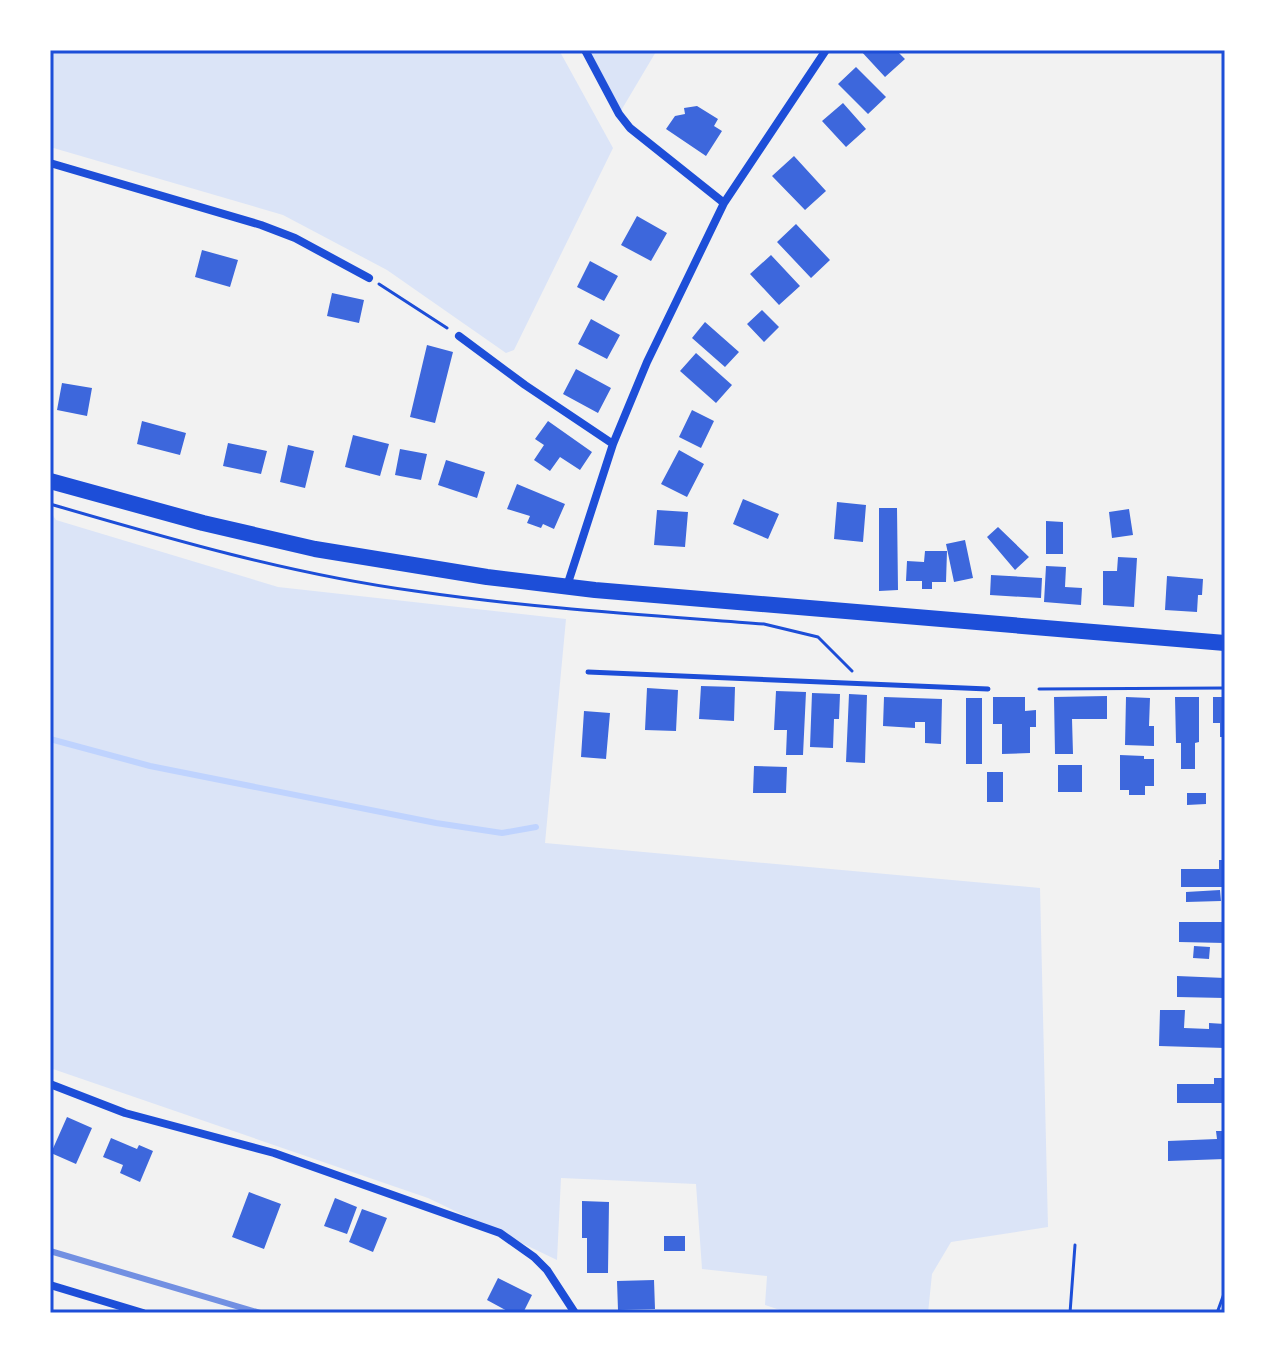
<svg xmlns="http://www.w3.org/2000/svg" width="1275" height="1363" font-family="'Roboto Condensed',sans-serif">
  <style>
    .green { fill: #dbe4f7 }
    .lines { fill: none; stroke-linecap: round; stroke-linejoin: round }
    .stream { stroke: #bfd3fe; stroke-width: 6 }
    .building { fill: #3d67dc }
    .path { stroke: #1d4ed8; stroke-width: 3 }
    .service { stroke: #1d4ed8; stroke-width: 5 }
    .minor { stroke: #1d4ed8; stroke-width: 8 }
    .primary { stroke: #1d4ed8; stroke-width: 16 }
    .rail { stroke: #7290e2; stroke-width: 6 }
    .neatline { fill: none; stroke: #1d4ed8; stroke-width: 3 }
  </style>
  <rect width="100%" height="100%" fill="#f2f2f2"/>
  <path class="green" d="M50,50H559L613,148L514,350L506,353L387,270L283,215L50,147Z
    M585,50H657L619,114Z
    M50,511L56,520L278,587L566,619L545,843L1040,888L1048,1227L951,1242L932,1274L928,1313H789L765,1305L767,1276L702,1269L696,1184L561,1178L557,1260L428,1198L50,1068Z"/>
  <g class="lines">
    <path class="stream" d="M50,739L150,766L436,823L502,833L536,827"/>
  </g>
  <path class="building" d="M860,50H896L905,59L885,77Z
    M856,67L886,97L868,114L838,84Z
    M843,103L866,129L846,147L822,121Z
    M697,106L718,119L714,126L722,131L706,156L666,129L675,116L685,114L684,108Z
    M794,156L826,191L805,210L772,176Z
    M637,216L667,233L651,261L621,245Z
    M796,224L830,260L811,278L777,242Z
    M202,250L238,260L230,287L195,277Z
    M771,255L800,286L779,305L750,274Z
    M590,261L618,276L604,301L577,287Z
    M332,293L364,300L359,323L327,316Z
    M762,310L779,327L764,342L747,324Z
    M591,319L620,335L607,359L578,344Z
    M705,322L739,352L725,367L692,338Z
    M427,345L453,352L435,423L410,417Z
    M696,353L732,385L716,403L680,371Z
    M576,369L611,388L598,413L563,394Z
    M62,383L92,388L87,416L57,410Z
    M692,410L714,421L701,448L679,437Z
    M142,421L186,433L180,455L137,444Z
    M548,421L592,452L580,470L560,457L550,471L534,460L544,445L535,439Z
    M353,435L389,444L380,476L345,467Z
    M228,443L267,451L261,474L223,466Z
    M288,445L314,451L305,488L280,482Z
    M400,449L427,454L421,480L395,475Z
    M679,450L704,464L687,497L661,484Z
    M446,460L485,472L477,498L438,485Z
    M517,484L565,504L554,529L543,524L541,528L527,523L530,516L507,509Z
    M743,499L779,514L768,539L733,524Z
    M837,502L866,505L863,542L834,539Z
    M879,508H897L898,590L879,591Z
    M1129,509L1133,535L1112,538L1109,512Z
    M657,510L688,512L685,547L654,545Z
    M1046,521L1063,522V554H1046Z
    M998,527L1029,557L1015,570L987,537Z
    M965,540L973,578L954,582L946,544Z
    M925,551H947L946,582H932V589H922V581H906L907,561L924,562Z
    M1118,557L1137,558L1134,607L1103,605V571H1117Z
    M1046,566L1066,567L1065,587L1082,588L1081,605L1044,602Z
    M991,575L1042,578L1041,598L990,595Z
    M1167,576L1203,579L1202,595H1198L1197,612L1165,610Z
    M701,686L735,687L734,721L699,719Z
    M647,688L678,690L676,731L645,730Z
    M776,691L806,692L803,755H786L787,730H774Z
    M812,693L840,694L839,719H834L833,748L810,747Z
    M849,694L867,695L865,763L846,762Z
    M1107,696V719H1072L1073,754H1055L1054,697Z
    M884,697L942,699L941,744L925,743V722H915V728L883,726Z
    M993,697H1025V711L1036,710V727H1030V753L1002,754V724H993Z
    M1126,697L1150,698L1149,726H1154V746L1125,745Z
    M1175,697H1199V742L1195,743V769H1181V743H1176Z
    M1213,697H1225V737H1220V723H1213Z
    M966,698H982V764H966Z
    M584,711L610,713L606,759L581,757Z
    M1120,755L1144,756V759H1154V786H1145V795H1129V790H1120Z
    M1058,765H1082V792H1058Z
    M754,766L787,767L786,793H753Z
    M987,772H1003V802H987Z
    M1187,793H1206V804L1187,805Z
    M1219,860H1225V887H1181V869H1219Z
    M1220,890L1221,901L1186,902V892Z
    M1179,922H1225V943L1179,942Z
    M1194,946L1210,947L1209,959L1193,958Z
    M1177,976L1225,978V998L1177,997Z
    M1160,1010H1185L1184,1028L1209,1029V1023L1225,1024V1048L1159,1046Z
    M1214,1078H1225V1103H1177V1084H1214Z
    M67,1117L92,1128L76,1164L51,1153Z
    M1216,1131H1225V1159L1168,1161V1141L1217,1139Z
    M111,1138L137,1149L139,1145L153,1151L140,1182L120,1173L123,1165L103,1157Z
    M249,1192L281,1204L264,1249L232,1237Z
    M335,1198L357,1207L347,1234L324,1226Z
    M582,1201L609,1202L608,1273H587V1238H582Z
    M362,1209L387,1218L373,1252L349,1242Z
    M664,1236H685V1251H664Z
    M498,1278L532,1295L523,1313H511L487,1300Z
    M654,1280L655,1309L618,1310L617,1281Z"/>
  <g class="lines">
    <path class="path" d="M379,284L447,328
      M50,504C170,539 290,574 415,591C530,608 648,615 764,624L818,637L852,671
      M1039,689L1225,688
      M1070,1313L1075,1245
      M1217,1313L1225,1291"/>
    <path class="service" d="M588,672L988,689"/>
    <path class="minor" d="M585,50L619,114L630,128L724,203
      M50,163L261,225L295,238L369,278
      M459,336L525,385L613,444
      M567,586L613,444L647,362L724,203L826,50
      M50,1084L125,1113L274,1153L500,1233L534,1257L547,1270L575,1313
      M50,1285L143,1313"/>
    <path class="primary" d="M50,481L203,523L315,549L487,577L595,590L1225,643"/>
    <path class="rail" d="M50,1251L260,1313"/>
  </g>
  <rect width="1275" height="1363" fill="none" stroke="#ffffff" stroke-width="104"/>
  <rect x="52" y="52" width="1171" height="1259" class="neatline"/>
</svg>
